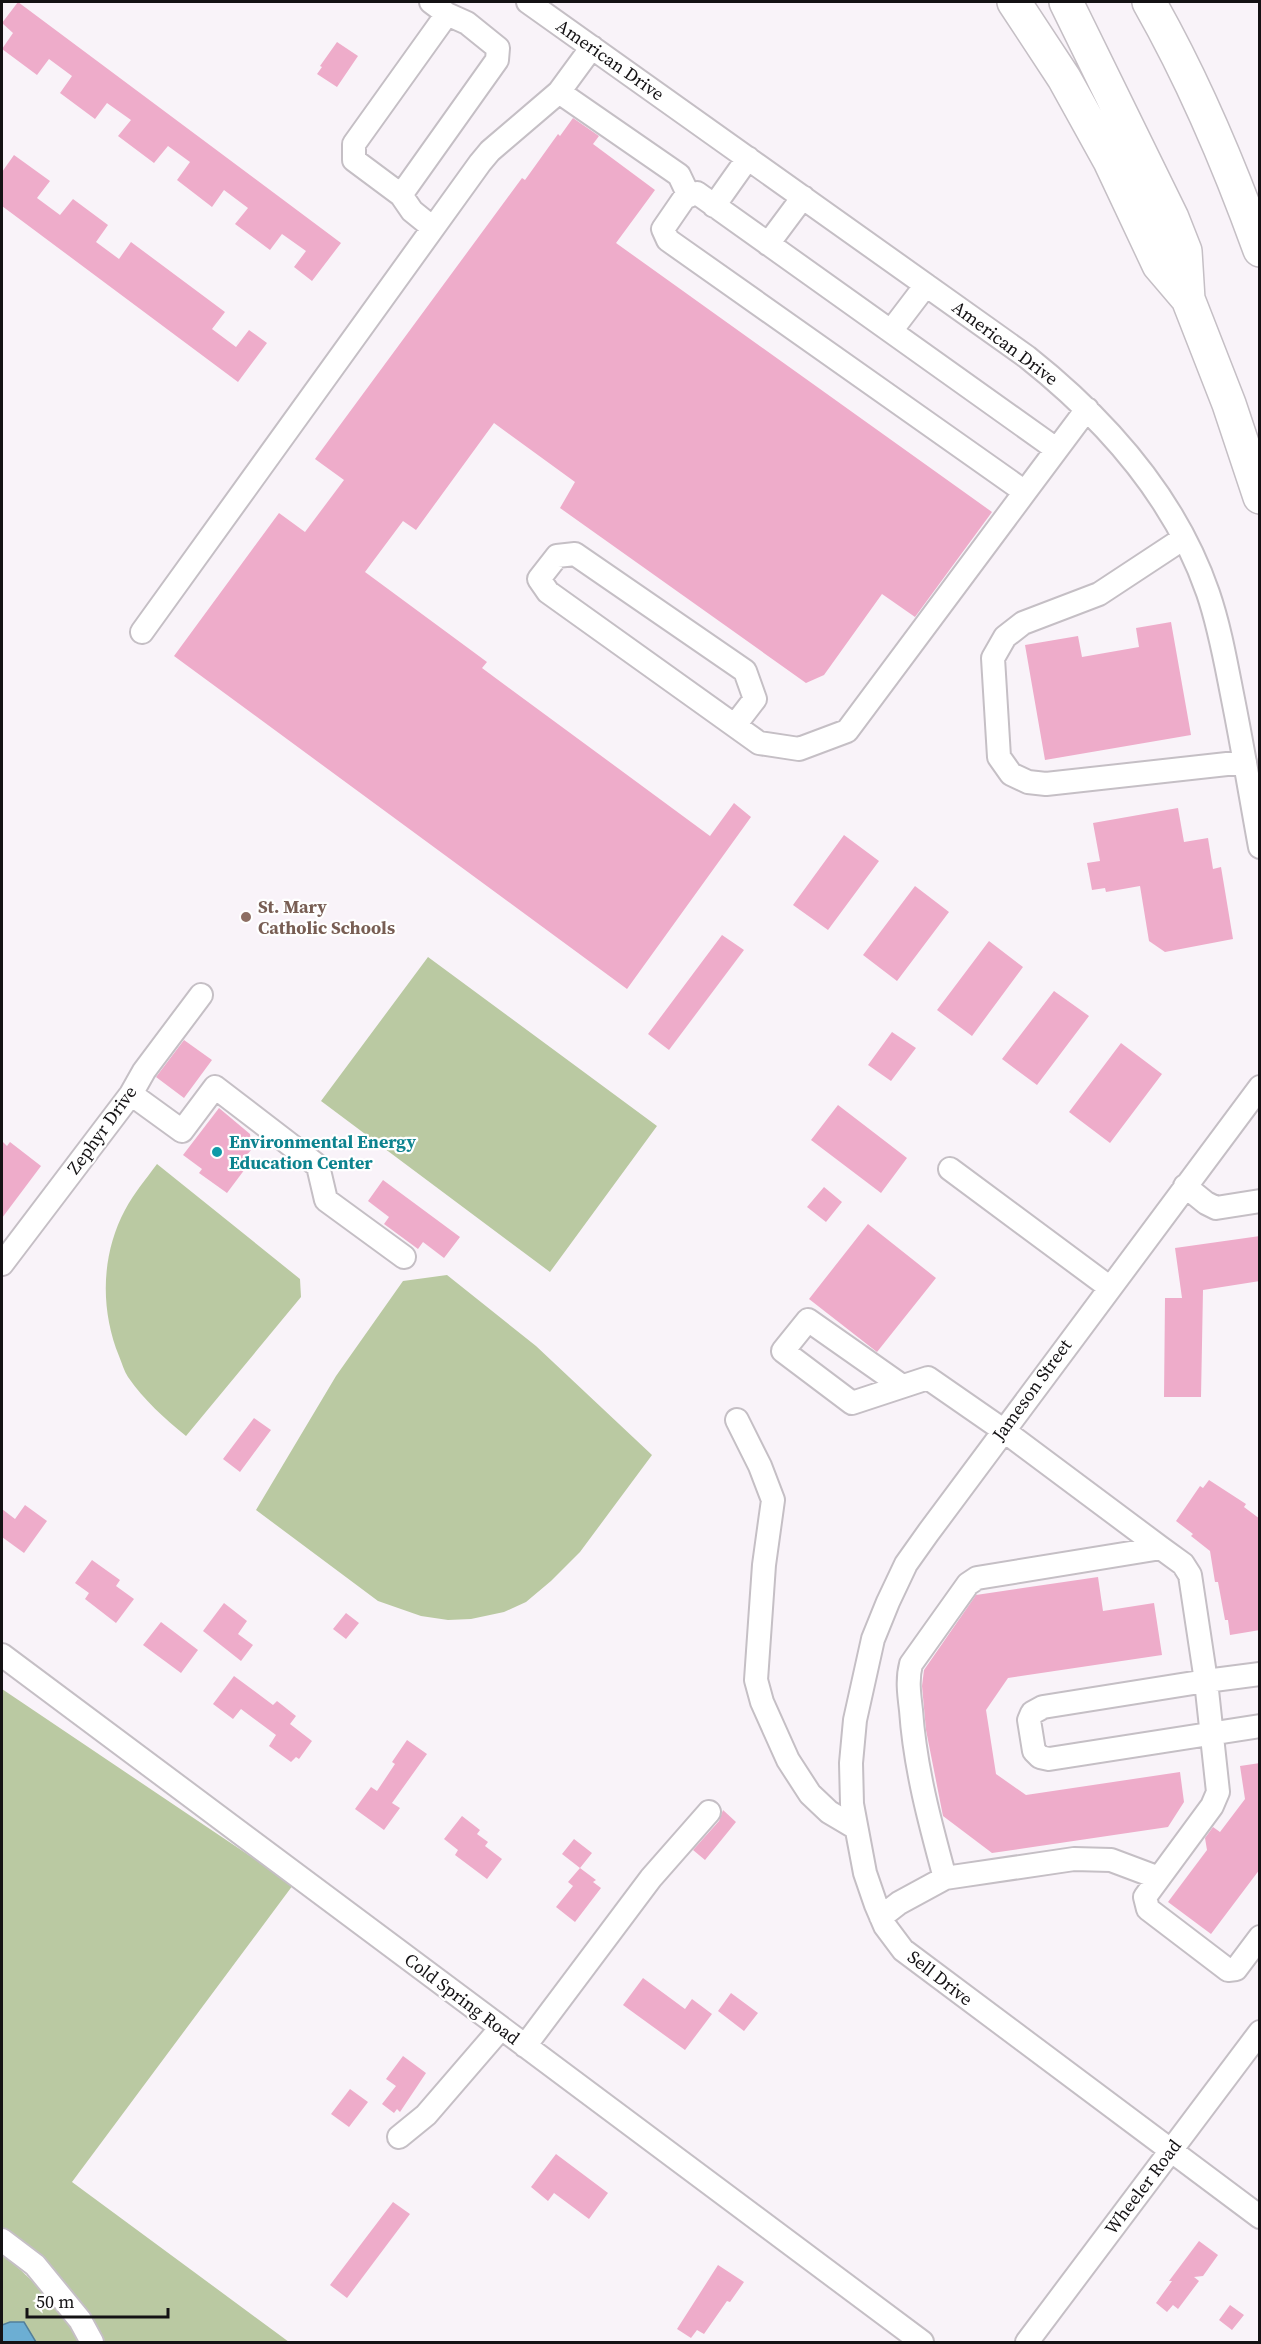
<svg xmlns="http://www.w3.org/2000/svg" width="1261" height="2344" font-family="'Source Serif 4',serif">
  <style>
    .green { fill: #bac9a2 }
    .water { fill: #6caed3; stroke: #527f9a; stroke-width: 1.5 }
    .building { fill: #eeacca }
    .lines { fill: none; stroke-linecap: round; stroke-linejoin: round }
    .minor-casing { stroke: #c5bfc5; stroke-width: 26 }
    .highway-casing { stroke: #c5bfc5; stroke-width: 36 }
    .minor { stroke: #fff; stroke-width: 22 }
    .highway { stroke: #fff; stroke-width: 33 }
    .education-dot { fill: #8d6e63; stroke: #fff; stroke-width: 2 }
    .culture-dot { fill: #0f9aa8; stroke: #fff; stroke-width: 2 }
    .labels { text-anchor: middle; stroke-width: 4.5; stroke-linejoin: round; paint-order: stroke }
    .street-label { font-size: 18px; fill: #141214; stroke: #fff }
    .education-label { font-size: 18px; font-weight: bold; fill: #785e54; stroke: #fff; text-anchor: start }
    .culture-label { font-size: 18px; font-weight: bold; fill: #0d838f; stroke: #fff; text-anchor: start }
  </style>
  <rect width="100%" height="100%" fill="#f9f3f9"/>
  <path class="green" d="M428,957L657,1126L550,1272L321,1101Z
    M157,1164L300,1279L301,1297L186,1436C164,1418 144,1400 128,1377C124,1371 122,1363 119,1356C100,1309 101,1255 125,1210C134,1193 146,1179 157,1164Z
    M447,1275L536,1346L652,1455L580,1552L551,1581L526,1602L504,1612L471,1619L448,1620L421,1616L378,1601L256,1510L336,1376L403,1281Z
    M2,1689L293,1885L72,2182L289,2342H103L42,2258L2,2229Z
    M2,2255C34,2278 58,2310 81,2342H2Z"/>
  <path class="water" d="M10,2322H24L36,2342H2V2325Z"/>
  <path class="building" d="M18,2L341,243L312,281L294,267L306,251L282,234L270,250L235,224L248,208L224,190L212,207L177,180L190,162L168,146L154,163L118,136L131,120L107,103L95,119L60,93L72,76L49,59L37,75L2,49L13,33L2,23Z
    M337,42L358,56L337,87L317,74L322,67L320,66Z
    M573,118L599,136L593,144L655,190L616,243L992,512L915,617L882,594L824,675L806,683L560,508L575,482L494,423L416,530L403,521L365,572L487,662L482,668L710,836L734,803L751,817L627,989L174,656L279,513L305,532L344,480L315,459L522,178L525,180L558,134L560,136Z
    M14,155L50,181L37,198L60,215L73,199L108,225L96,242L119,259L131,242L225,312L212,329L236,347L249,330L267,343L238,382L2,206V172Z
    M1171,622L1191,735L1045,760L1025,645L1078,636L1082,657L1139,647L1136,628Z
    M1178,808L1184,842L1208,838L1213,869L1221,867L1233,939L1165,952L1149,941L1140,886L1106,892L1105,888L1092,890L1087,863L1100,861L1093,823Z
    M844,835L879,861L828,930L793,905Z
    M915,886L949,912L897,981L863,955Z
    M722,935L744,950L669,1050L648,1034Z
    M989,941L1023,967L972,1036L937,1010Z
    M1054,991L1089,1016L1037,1085L1002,1059Z
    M892,1032L916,1048L891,1081L868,1065Z
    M184,1040L212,1060L184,1098L156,1077Z
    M1121,1043L1162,1074L1110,1143L1069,1112Z
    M838,1105L907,1158L881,1193L811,1140Z
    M219,1108L250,1134L252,1149L245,1157L251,1161L227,1193L199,1173L202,1169L183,1155Z
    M2,1141L7,1146L10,1142L41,1166L2,1218Z
    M383,1180L460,1237L444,1258L423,1242L418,1249L384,1224L389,1217L368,1201Z
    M824,1187L842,1202L826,1222L807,1207Z
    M868,1224L936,1278L877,1352L809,1299Z
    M1260,1236V1281L1203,1290L1201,1397H1164L1165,1298H1182L1175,1248Z
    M254,1418L271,1430L240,1472L223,1459Z
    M1209,1480L1246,1504L1244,1507L1260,1519V1630L1230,1635L1228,1620H1225L1218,1582H1215L1210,1551L1191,1536L1193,1534L1176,1521L1200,1486L1203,1488Z
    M25,1505L47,1521L24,1553L2,1537V1509L15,1519Z
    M92,1560L120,1580L116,1586L134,1599L116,1623L85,1599L89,1593L75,1583Z
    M1098,1577L1103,1611L1154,1603L1162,1655L1008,1678L986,1710L996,1774L1026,1795L1180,1772L1184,1802L1168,1827L992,1853L943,1816L926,1730L922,1686L924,1670L976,1595Z
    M224,1603L247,1621L238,1634L253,1645L241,1661L203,1631Z
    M346,1613L359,1623L346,1639L333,1629Z
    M161,1622L198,1650L181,1673L143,1645Z
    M234,1676L273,1705L277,1701L296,1716L290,1724L312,1741L299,1759L296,1757L291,1762L269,1746L276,1735L241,1709L233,1719L213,1704Z
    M407,1740L427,1754L392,1803L400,1808L384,1830L355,1809L371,1787L377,1791L395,1764L392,1762Z
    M1260,1763V1869L1211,1934L1168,1902L1207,1850L1205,1838L1213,1827L1220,1832L1245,1799L1240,1766Z
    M723,1810L736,1822L705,1860L693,1850L719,1821Z
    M462,1816L480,1830L477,1834L488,1842L485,1846L502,1859L487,1879L455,1855L458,1850L444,1839Z
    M574,1839L592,1853L580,1868L562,1854Z
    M580,1868L596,1880L593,1882L601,1888L575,1922L556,1907L573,1886L568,1882Z
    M643,1978L685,2009L692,1999L712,2014L685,2050L623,2005Z
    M731,1993L758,2013L744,2031L718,2011Z
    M403,2056L426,2073L400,2112L397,2109L394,2113L382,2104L396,2086L386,2079Z
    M350,2089L368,2102L349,2127L331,2114Z
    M556,2154L608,2193L589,2219L554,2193L548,2201L531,2187Z
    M393,2202L410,2214L347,2298L330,2285Z
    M1199,2241L1218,2255L1203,2276L1194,2277L1199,2281L1178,2309L1173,2305L1167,2312L1156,2303L1172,2281H1169Z
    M718,2265L744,2282L730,2302L727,2301L704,2334L697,2330L691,2338L677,2329Z
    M1230,2305L1244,2315L1232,2330L1219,2320Z"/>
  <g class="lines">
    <defs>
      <path id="minor" d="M431,2L447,14L354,144V160L401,195L412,211L433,228
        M528,2L1027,357C1105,419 1175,497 1208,593C1220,628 1226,664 1233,699C1243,749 1251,798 1260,847
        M592,47L559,92L679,175L689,196
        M401,195L497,60L498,48L467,23L447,14
        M714,206L748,158
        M768,244L803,197
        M891,331L926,285
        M1056,449L697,193L685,197L663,229L668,240L1025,492L1087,409
        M1184,538L1099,594L1023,623L1005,637L993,658L999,757L1011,774L1028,782L1046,784L1245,762
        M142,632L480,163L490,151L559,92
        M735,725L755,699L745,671L575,554L557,556L539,579L548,592L759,743L799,749L847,731L1025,492
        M1260,1087L928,1533L906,1564L888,1602L873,1639L855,1720L851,1763L852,1804L865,1873L876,1905L885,1926L903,1950L1260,2217
        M131,1094L182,1131L215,1087L318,1166L326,1200L404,1257
        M950,1169L1109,1287
        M1185,1186L1206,1203L1216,1208L1260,1201
        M2,1264L131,1094L144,1071L201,995
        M902,1386L808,1320L783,1351L852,1403L928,1378L1003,1430L1161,1548L1183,1564L1190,1575L1206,1681L1043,1707L1032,1713L1029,1720L1034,1751L1040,1757L1049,1759L1260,1726
        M737,1420L760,1466L773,1500L764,1565L756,1680L762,1702L788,1760L810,1794L829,1812L856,1828
        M2,1655L922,2342
        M1260,1674L1206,1681L1218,1792L1212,1806L1145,1897L1148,1909L1228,1970L1236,1969L1260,1937
        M945,1878C930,1823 915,1768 911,1710C909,1694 907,1679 911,1664L968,1584L977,1578L1161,1548
        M881,1917L899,1903L945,1878L1074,1859L1111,1860L1159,1878
        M525,2046L651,1878L709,1812
        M399,2137L426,2115L501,2028
        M2,2240L35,2265L80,2320L92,2342
        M1027,2342L1260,2032"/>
      <path id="highway" d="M1014,2L1064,78L1110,161L1159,265L1188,299
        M1066,2L1172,218L1185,251L1188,299L1229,404L1260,497
        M1149,2C1194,81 1229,164 1260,250"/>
    </defs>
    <use href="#minor" class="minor-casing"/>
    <use href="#highway" class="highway-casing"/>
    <use href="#minor" class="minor"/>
    <use href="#highway" class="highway"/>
  </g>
  <circle class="education-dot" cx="246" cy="917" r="6"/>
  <circle class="culture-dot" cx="217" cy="1152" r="6"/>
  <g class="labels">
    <g class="street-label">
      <text transform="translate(610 60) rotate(35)" y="6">American Drive</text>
      <text transform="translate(1005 343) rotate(37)" y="6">American Drive</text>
      <text transform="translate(102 1130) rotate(-54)" y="6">Zephyr Drive</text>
      <text transform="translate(1032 1390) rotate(-54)" y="6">Jameson Street</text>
      <text transform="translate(940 1978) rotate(38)" y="6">Sell Drive</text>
      <text transform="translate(462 1999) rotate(37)" y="6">Cold Spring Road</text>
      <text transform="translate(1143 2187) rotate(-53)" y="6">Wheeler Road</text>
    </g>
    <g class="education-label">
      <text x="258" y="913">St. Mary<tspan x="258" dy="21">Catholic Schools</tspan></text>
    </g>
    <g class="culture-label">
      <text x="229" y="1148">Environmental Energy<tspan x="229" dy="21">Education Center</tspan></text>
    </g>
  </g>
  <rect width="1261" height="2344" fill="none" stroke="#141214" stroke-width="6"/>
  <path d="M27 2308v9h141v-9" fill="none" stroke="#141214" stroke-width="3"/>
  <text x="36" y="2308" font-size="18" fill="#141214" stroke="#ffffff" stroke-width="4.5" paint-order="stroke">50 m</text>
</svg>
